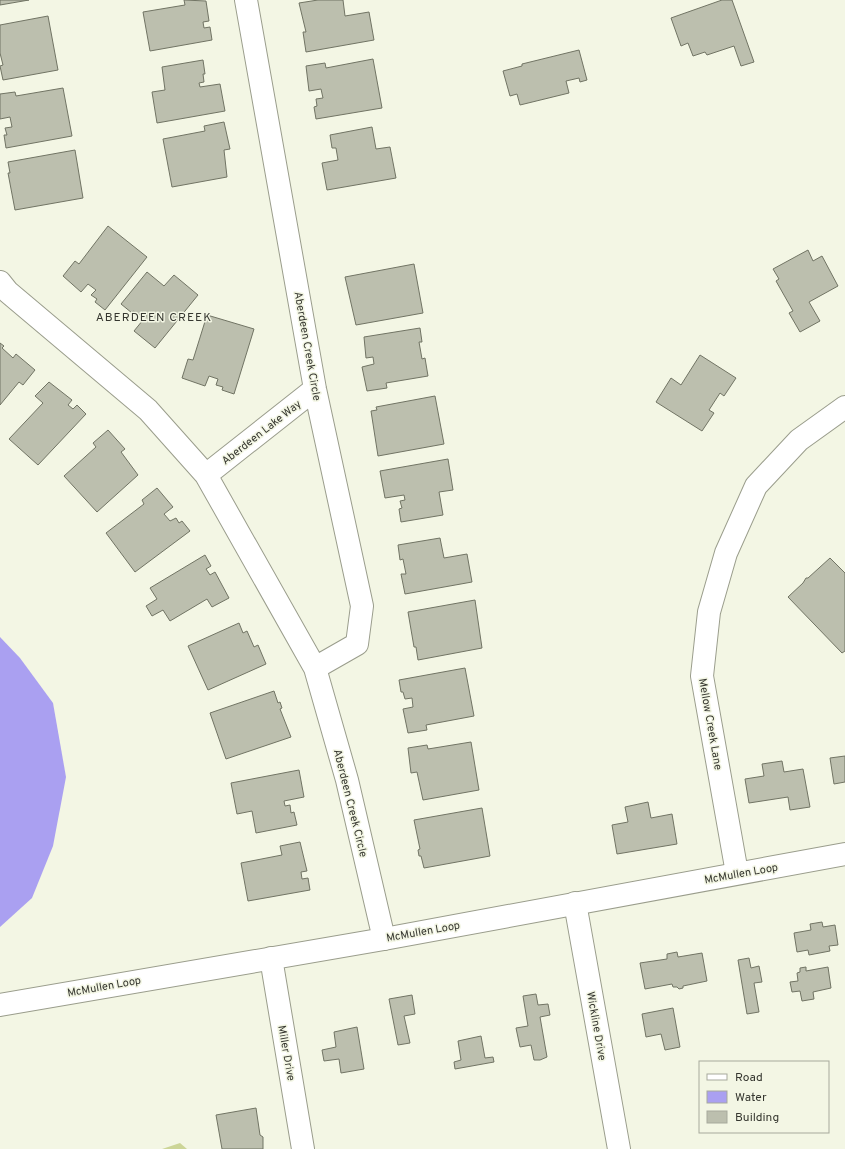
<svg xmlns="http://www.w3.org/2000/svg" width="845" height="1149" font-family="Overpass,sans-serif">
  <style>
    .green { fill: #ccd597 }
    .water { fill: #aaa0f1 }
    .building { fill: #bcbfae; stroke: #717464 }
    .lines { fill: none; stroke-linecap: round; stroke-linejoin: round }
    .street-casing { stroke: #9a9d8c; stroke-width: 24 }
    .secondary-casing { stroke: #9a9d8c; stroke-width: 24 }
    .street { stroke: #fff; stroke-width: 22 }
    .secondary { stroke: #fff; stroke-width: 22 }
    .labels { text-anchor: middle; stroke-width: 3; stroke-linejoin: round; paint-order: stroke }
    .street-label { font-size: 11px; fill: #35362f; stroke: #f3f6e4 }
    .neighbourhood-label { font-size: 12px; letter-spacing: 1px; fill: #35362f; stroke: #f3f6e4 }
  </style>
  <rect width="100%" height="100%" fill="#f3f6e4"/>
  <path class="green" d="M180,1143L187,1149H162Z"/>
  <path class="water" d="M0,637L20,658L53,703L66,777L53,846L32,898L0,927Z"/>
  <path class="building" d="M0,0H29L0,5Z
    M184,0L206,1L209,21L203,22L204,28L210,27L212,40L150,51L143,12L185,5Z
    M318,0H343L345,16L369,12L374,40L306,52L303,32H306L299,3Z
    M722,0H732L754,62L741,66L734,46L707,55L705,52L693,56L688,43L681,46L671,18Z
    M48,16L58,70L3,80L0,66L3,65L0,53V25Z
    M579,50L587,80L580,82L579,78L566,81L569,93L520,105L517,94L510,96L503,71L522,66V64Z
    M373,59L382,108L316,119L314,107L317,106L316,99L323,98L321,89L309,91L306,66L325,63L326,68Z
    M203,60L205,74H203L204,82L199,83L200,87L220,84L225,111L157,123L152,92L165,90L162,67Z
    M63,88L72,136L6,148L4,135H7L5,128L12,127L10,117L0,119V94L15,92L16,96Z
    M224,122L230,149L224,150L227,177L172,187L163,139L205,131L204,126Z
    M372,127L376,149L390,147L396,178L327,190L322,163L338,160L336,148H332L330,135Z
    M75,150L83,198L15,210L8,173H10L8,162Z
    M108,226L147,257L105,310L95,302L97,299L91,295L96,290L88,284L81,292L63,276L75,261L79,264Z
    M808,250L813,261L822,256L838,286L809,302L820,321L800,332L789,313L793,311L776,281L779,279L773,269Z
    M414,264L423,313L356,325L345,277Z
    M147,272L164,286L174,275L198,295L155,348L134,331L147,315L142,312L140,315L133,311L132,313L121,304Z
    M207,315L254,329L234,394L222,390L223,387L216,385L218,379L209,376L205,386L182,378L188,359L193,360Z
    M420,328L422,342H419L422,359L425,358L428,376L386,383L387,388L367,391L362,367L374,364L373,357L366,358L364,337Z
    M0,343L4,346L2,348L13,358L16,354L35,370L23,385L19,382L0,405Z
    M700,355L736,378L724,396L720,393L709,410L714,413L702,431L656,402L671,378L681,385Z
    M49,382L72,400L68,405L73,409L77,405L86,414L38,465L9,439L43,403L35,396Z
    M435,396L444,444L378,456L371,411L377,410L376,407Z
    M108,430L125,449L121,452L138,475L97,512L64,476L96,447L93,443Z
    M448,459L453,490L439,492L443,515L401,522L399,509L402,508L400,501L405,500L404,495L385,498L380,471Z
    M157,488L173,507L164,514L170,521L176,518L179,523L182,521L190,531L135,572L106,533L144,504L142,500Z
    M440,538L444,558L467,554L472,582L405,594L401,574H406L403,559L400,560L398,545Z
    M205,555L211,566L206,569L210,575L215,572L229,598L212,607L207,599L170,621L163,610L152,616L146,606L157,599L150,588Z
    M830,558L845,573V651L842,653L788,597L803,583L806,578H808Z
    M475,600L482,648L418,660L416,647H414L408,612Z
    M239,623L243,633L247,631L254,647L258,645L266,664L208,690L188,646Z
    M465,668L474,716L426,725L427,730L408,733L403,709L413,707L412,698L405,699L403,692H401L399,680Z
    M274,691L278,703L280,702L282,708L280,709L291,737L226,759L210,713Z
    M471,742L479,790L423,800L417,772L411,773L408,748L427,745L428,749Z
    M845,756V782L834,784L830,758Z
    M782,761L784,772L803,769L810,807L790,810L788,797L749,803L745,779L764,776L762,764Z
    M299,770L304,797L284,801L285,806L290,805L291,813L294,812L297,825L256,833L252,811L237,814L231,783Z
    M648,802L651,818L672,814L677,844L617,854L612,825L628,822L625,807Z
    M482,808L490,856L424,868L421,856H419L418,850L420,849L414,820Z
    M300,842L307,871L301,872L302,879L308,878L310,890L248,901L241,863L282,855L280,846Z
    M822,922L823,927L835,925L838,945L829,946L830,951L809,955L808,950L797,952L794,933L811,930L810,924Z
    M677,952L678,957L702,953L707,981L683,986V988L679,989L677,987H673L672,984L645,989L640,963L667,959V954Z
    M749,958L751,968L759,966L762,982L754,983L759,1012L747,1014L738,960Z
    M806,967V971L828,967L831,988L813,992L814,999L802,1001L800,991L792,992L790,982L798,981L797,973L800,972V968Z
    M536,994L538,1005L548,1004L550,1015L540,1017L547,1057L540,1060H534L531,1045L520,1047L516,1028L528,1026L523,996Z
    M412,995L415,1014L404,1016L410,1043L398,1045L389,999Z
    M673,1008L680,1047L665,1050L661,1034L646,1037L642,1014Z
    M357,1027L364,1069L341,1073L339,1059L324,1061L322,1050L336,1047L334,1032Z
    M481,1036L485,1058L493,1057L494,1062L455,1069L454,1062L461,1060L458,1041Z
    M256,1108L260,1135L263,1137V1149H222L216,1115Z"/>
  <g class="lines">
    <defs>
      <path id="street" d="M246,0L315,389L362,606L357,644L315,668
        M0,282L8,292L148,410L206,475L315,668L347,780L384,939
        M206,475L315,389
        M737,873L702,676L709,612L726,553L756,486L799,440L845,407
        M575,903L619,1149
        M271,958L303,1149"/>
      <path id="secondary" d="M0,1005L384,939L845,854"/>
    </defs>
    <use href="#street" class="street-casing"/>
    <use href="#secondary" class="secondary-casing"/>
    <use href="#street" class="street"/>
    <use href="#secondary" class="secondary"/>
  </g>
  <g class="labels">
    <g class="street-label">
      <text transform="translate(308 346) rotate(80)" y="4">Aberdeen Creek Circle</text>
      <text transform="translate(261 432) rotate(-38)" y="4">Aberdeen Lake Way</text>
      <text transform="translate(711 724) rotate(80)" y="4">Mellow Creek Lane</text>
      <text transform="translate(351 803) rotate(76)" y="4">Aberdeen Creek Circle</text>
      <text transform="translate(741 873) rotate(-10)" y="4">McMullen Loop</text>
      <text transform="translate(423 931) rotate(-10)" y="4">McMullen Loop</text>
      <text transform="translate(104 986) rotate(-10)" y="4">McMullen Loop</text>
      <text transform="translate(597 1026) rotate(80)" y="4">Wickline Drive</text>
      <text transform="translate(287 1053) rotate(80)" y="4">Miller Drive</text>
    </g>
    <g class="neighbourhood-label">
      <text x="154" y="321">ABERDEEN CREEK</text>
    </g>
  </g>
  <rect x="699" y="1061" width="130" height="72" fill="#f3f6e4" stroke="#a7a99c"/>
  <rect x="707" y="1074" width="20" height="6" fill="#ffffff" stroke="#a7a99c"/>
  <text x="735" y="1081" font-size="12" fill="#35362f">Road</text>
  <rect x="707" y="1091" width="20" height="12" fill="#aaa0f1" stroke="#a7a99c"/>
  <text x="735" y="1101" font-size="12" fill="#35362f">Water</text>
  <rect x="707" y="1111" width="20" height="12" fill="#bcbfae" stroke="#a7a99c"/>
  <text x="735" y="1121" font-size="12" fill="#35362f">Building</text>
</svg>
